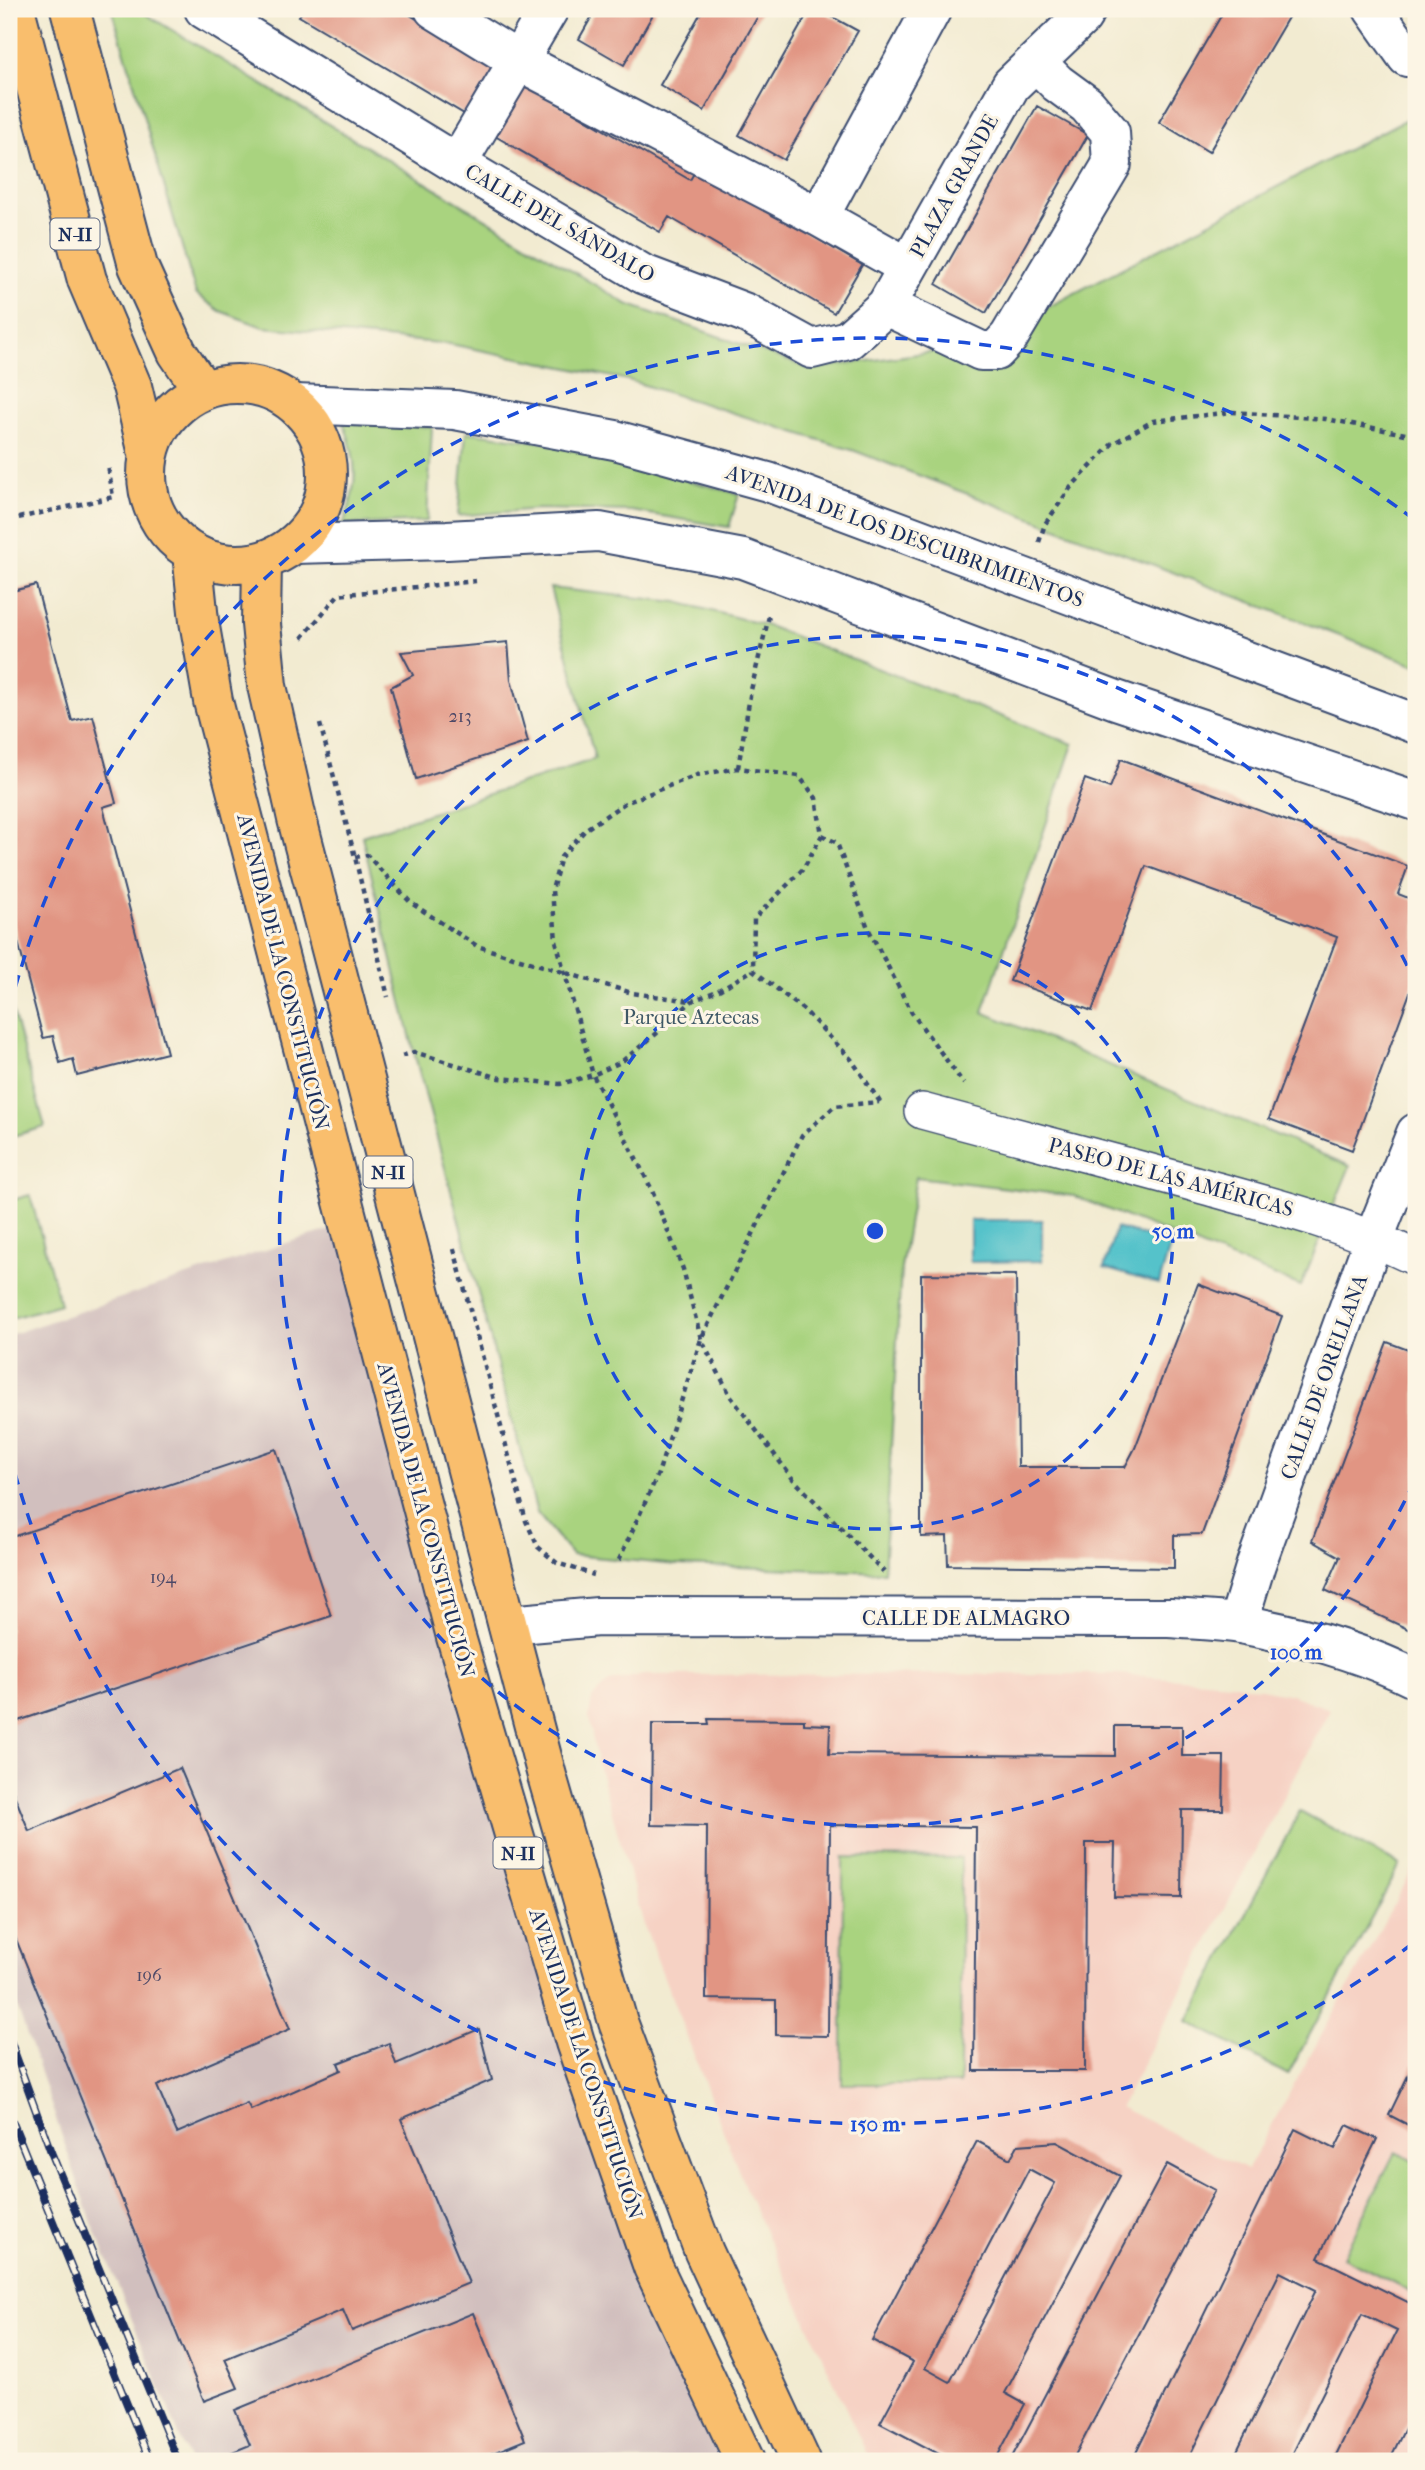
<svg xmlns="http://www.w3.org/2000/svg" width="1425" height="2470" font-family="'IM FELL French Canon',serif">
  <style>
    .built { fill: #f6d2c4 }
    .industrial { fill: #d1bfbe }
    .green { fill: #a9d37f; stroke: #62816e; stroke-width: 2 }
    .water { fill: #54c2ca; stroke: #387894; stroke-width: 2 }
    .building { fill: #e19583; fill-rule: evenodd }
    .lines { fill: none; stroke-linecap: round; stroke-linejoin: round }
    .pedestrian-casing { stroke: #3b4b6f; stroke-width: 38 }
    .minor-casing { stroke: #3b4b6f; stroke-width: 42 }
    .tertiary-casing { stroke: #3b4b6f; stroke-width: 42 }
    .primary-casing { stroke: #3b4b6f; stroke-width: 42 }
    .path { stroke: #3b4b6f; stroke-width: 4.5; stroke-dasharray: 5 5; stroke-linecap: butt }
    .pedestrian { stroke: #fff; stroke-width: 35 }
    .minor { stroke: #fff; stroke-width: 38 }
    .tertiary { stroke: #fff; stroke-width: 38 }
    .primary { stroke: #f9be6d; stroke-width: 38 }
    .rail-casing { stroke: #1b2f5e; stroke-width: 8 }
    .rail { stroke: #fcf5e5; stroke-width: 5; stroke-dasharray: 16; stroke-linecap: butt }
    .ring { fill: none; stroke: #1d4ed8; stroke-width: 3.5; stroke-dasharray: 12 9 }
    .labels { text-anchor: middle; stroke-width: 6; stroke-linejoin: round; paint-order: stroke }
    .number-label { font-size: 18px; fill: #4c4867 }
    .shield { fill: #fcf5e5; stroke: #5e6a86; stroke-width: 2 }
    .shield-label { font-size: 19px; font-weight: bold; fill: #1b2f5e }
    .street-label { font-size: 21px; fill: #1b2f5e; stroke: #fcf5e5 }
    .park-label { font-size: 21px; fill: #3e5866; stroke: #fcf5e5 }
    .centre { fill: #1d4ed8; stroke: #fcf5e5; stroke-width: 3.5 }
    .ring-label { font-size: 21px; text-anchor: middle; font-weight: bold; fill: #1d4ed8; stroke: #fcf5e5; stroke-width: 6; stroke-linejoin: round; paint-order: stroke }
  </style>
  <rect width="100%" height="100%" fill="#fcf5e5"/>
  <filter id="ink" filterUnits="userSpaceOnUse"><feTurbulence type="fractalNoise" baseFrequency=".0143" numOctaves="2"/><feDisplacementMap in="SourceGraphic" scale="14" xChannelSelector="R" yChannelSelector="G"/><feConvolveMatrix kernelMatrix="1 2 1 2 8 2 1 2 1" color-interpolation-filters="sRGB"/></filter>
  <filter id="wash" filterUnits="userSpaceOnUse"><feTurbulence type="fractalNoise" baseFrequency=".00686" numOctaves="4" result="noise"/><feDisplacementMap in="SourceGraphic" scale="28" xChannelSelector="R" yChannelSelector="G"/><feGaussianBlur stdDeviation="1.57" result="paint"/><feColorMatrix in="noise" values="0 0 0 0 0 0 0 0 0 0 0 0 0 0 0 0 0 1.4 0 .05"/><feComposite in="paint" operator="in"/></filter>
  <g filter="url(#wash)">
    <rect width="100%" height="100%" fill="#f2ebd1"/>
    <path class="built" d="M1117,1674L1231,1683L1291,1695L1330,1709L1120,2107L1247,2170L1416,1864V2461H870L746,2190L645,1928L597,1761L589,1717L592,1698L609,1682L641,1675Z"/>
    <path class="industrial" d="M348,1225L575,2042L745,2461H190L91,2220L9,1983V1335L296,1240Z"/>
    <path class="green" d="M112,9H137L627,304L811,369L974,346L1416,114V665L855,451L628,380L450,344L263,327L220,311L196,294Z
      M343,422L432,427L427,521L343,525C358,485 359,462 343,422Z
      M466,432L542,442L739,494L729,527L631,511L538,509L458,516Z
      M550,588L677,602L765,625L1073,744L983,1012L1350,1166L1301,1286L1074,1196L916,1177L901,1268L884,1572L677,1565L572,1555L537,1513L414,1052L362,836L595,759Z
      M9,998L45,1127L9,1137Z
      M30,1195L60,1304L9,1319V1201Z
      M1300,1811L1400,1865L1288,2075L1188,2021Z
      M843,1857L961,1858L960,2084H842Z
      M1395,2152L1416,2162V2294L1343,2257Z"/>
    <path class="water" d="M1042,1220V1261L970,1262V1220Z
      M1116,1228L1171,1243L1159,1284L1104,1268Z"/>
    <g id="blocks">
      <path class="building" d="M304,9H400L499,69L471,118L299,16Z
        M596,9H656L624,65L579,39Z
        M703,9H762L704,111L660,85Z
        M810,9H818L858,31L784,160L739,135Z
        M1225,9H1293L1209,152L1159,122Z
        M518,80L690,180L697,168L862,265L834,313L669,217L660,232L488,132Z
        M1037,106L1088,135L986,313L936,284Z
        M36,585L72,721L93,716L116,803L103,807L167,1053L77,1076L73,1059L60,1063L53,1036L43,1038L9,907V592Z
        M508,642L511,680L528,742L416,779L391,687L413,675L401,652Z
        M1121,759L1408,866L1398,894L1416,901V976L1352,1150L1269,1119L1337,937L1146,866L1092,1011L1010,981L1085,779L1110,788Z
        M921,1274L1016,1275L1018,1467H1125L1135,1448L1198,1284L1282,1316L1202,1534L1174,1535V1568L948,1565L947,1536L921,1537Z
        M1387,1342L1416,1353V1633L1325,1590L1340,1557L1312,1541Z
        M276,1449L331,1616L9,1724V1538Z
        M708,1719L804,1720V1724L830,1725L829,1754L1115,1756V1726H1182V1756H1224L1223,1810H1182L1181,1898L1114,1897L1115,1843H1086L1085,2071H974L976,1827L830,1825L828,2036L776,2035V2000L706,1999L707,1826L651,1825L652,1724H709Z
        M180,1768L290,2029L157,2086L177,2133L247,2103L251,2110L341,2070L338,2063L389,2043L396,2064L479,2029L492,2080L401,2119L469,2283L352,2331L343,2310L225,2359L238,2388L204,2401L9,1922V1782L29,1831Z
        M1416,2059V2129L1389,2115Z
        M1347,2125L1377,2139L1318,2258L1416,2306V2406L1389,2461H1333L1397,2331L1362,2314L1289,2461H1232L1316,2290L1280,2272L1187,2461H1132L1295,2129L1335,2149Z
        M977,2141L1010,2159L1018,2145L1057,2142L1120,2176L1005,2393L1025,2404L995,2461H952L880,2423L913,2362L872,2340ZM1029,2169L1055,2183L950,2382L925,2368Z
        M1167,2164L1215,2190L1072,2461H1010Z
        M473,2313L525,2440L473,2461H228L225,2455L250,2445L235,2410Z"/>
    </g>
  </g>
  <g filter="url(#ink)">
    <use href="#blocks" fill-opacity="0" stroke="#3b4b6f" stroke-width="2"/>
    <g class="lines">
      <defs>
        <path id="pedestrian" d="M922,1111C1018,1137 1114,1161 1210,1188C1282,1208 1348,1225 1416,1258"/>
        <path id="minor" d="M204,9L457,164L643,274L746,313L812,349L848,340L886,306L1011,85L1082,17L1087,9
          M434,9L517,60L819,217L908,267
          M1373,9L1407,57
          M457,164L549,9
          M819,217L932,9
          M886,306L981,351H996L1009,337L1112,164L1110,132L1087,105L1057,83L1036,62
          M1238,1623L1256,1564L1374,1238L1416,1133
          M508,1625L598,1617L1170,1618C1193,1620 1217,1620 1240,1624C1300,1635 1362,1652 1416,1679"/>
        <path id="tertiary" d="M295,404L455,410L615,440L768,482L1416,724
          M294,544L447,540L599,532L743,559L1116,700L1416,801"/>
        <path id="primary" d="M15,9L87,280L132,386L148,454
          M70,9L138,266L177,352L202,389
          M147 474a90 90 0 1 1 180 0a90 90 0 1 1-180 0Z
          M192,553L199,621L213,701L456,1637L575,2042L653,2267L745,2461
          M262,561L261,624L267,686L297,819L547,1776L618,2022L704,2252L801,2461"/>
      </defs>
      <use href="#pedestrian" class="pedestrian-casing"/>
      <use href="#minor" class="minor-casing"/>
      <use href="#tertiary" class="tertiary-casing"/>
      <use href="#primary" class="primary-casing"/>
      <path class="path" d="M9,520L113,497L108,465
        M1039,542L1045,524L1071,487L1112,444L1153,421L1232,412L1326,419L1416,436
        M302,638L338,595L476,581
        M320,724L355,857L388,997
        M738,768L751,690L770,612
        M822,835L837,843L868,928L912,1013L964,1084
        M355,857L367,855L411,903L477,946L632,993L691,1001
        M402,1056L414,1052L500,1078L560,1084L593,1075L621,1062L656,1034L692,1001L717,991L753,970
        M880,1102L851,1059L805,1011L753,970L754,919L803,869L822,835L816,798L799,776L738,768L697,775L625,803L586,829L561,857L552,890L556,941L593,1075L651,1188L683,1269L701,1339L731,1397L793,1479L884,1572
        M454,1249L526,1521L538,1547L557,1563L594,1575
        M619,1560L658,1474L701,1339L802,1135L835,1106L879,1102"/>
      <use href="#pedestrian" class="pedestrian"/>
      <use href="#minor" class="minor"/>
      <use href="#tertiary" class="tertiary"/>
      <use href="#primary" class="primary"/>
      <defs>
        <path id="rail" d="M9,2037L51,2152L178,2461
          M9,2113L150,2461
          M9,2454L12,2461"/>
      </defs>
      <use href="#rail" class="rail-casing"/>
      <use href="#rail" class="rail"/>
    </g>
  </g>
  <g class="ring">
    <circle cx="875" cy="1231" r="298"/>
    <path d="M1414 1482A595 595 0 1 1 1414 980"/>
    <path d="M1412 1944A893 893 0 0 1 10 1455M10 1007A893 893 0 0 1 1412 518"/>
  </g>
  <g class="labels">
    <g class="number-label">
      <text x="460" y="722">213</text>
      <text x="163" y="1583">194</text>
      <text x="149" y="1981">196</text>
    </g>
    <g class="shield">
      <rect x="50.5" y="218.5" width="49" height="31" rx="5"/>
      <rect x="363.5" y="1156.5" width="49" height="31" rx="5"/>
      <rect x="493.5" y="1837.5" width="49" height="31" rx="5"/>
    </g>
    <g class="shield-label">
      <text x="75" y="241">N-II</text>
      <text x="388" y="1179">N-II</text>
      <text x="518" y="1860">N-II</text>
    </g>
    <g class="street-label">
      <text transform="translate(954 186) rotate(-61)" y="7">PLAZA GRANDE</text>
      <text transform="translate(560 223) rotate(30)" y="7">CALLE DEL SÁNDALO</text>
      <text transform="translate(905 536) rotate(20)" y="7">AVENIDA DE LOS DESCUBRIMIENTOS</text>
      <text transform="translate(283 972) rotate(76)" y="7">AVENIDA DE LA CONSTITUCIÓN</text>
      <text transform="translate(1171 1177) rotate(15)" y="7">PASEO DE LAS AMÉRICAS</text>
      <text transform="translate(1324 1377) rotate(-70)" y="7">CALLE DE ORELLANA</text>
      <text transform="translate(426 1520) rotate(75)" y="7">AVENIDA DE LA CONSTITUCIÓN</text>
      <text x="966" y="1625">CALLE DE ALMAGRO</text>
      <text transform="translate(586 2064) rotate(72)" y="7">AVENIDA DE LA CONSTITUCIÓN</text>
    </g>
    <g class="park-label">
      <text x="691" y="1024">Parque Aztecas</text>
    </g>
  </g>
  <circle cx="875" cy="1231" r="10" class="centre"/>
  <g class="ring-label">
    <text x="1173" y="1238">50 m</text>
    <text x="1296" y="1659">100 m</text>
    <text x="875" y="2131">150 m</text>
  </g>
  <rect width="1425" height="2470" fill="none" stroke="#fcf5e5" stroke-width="35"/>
</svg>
